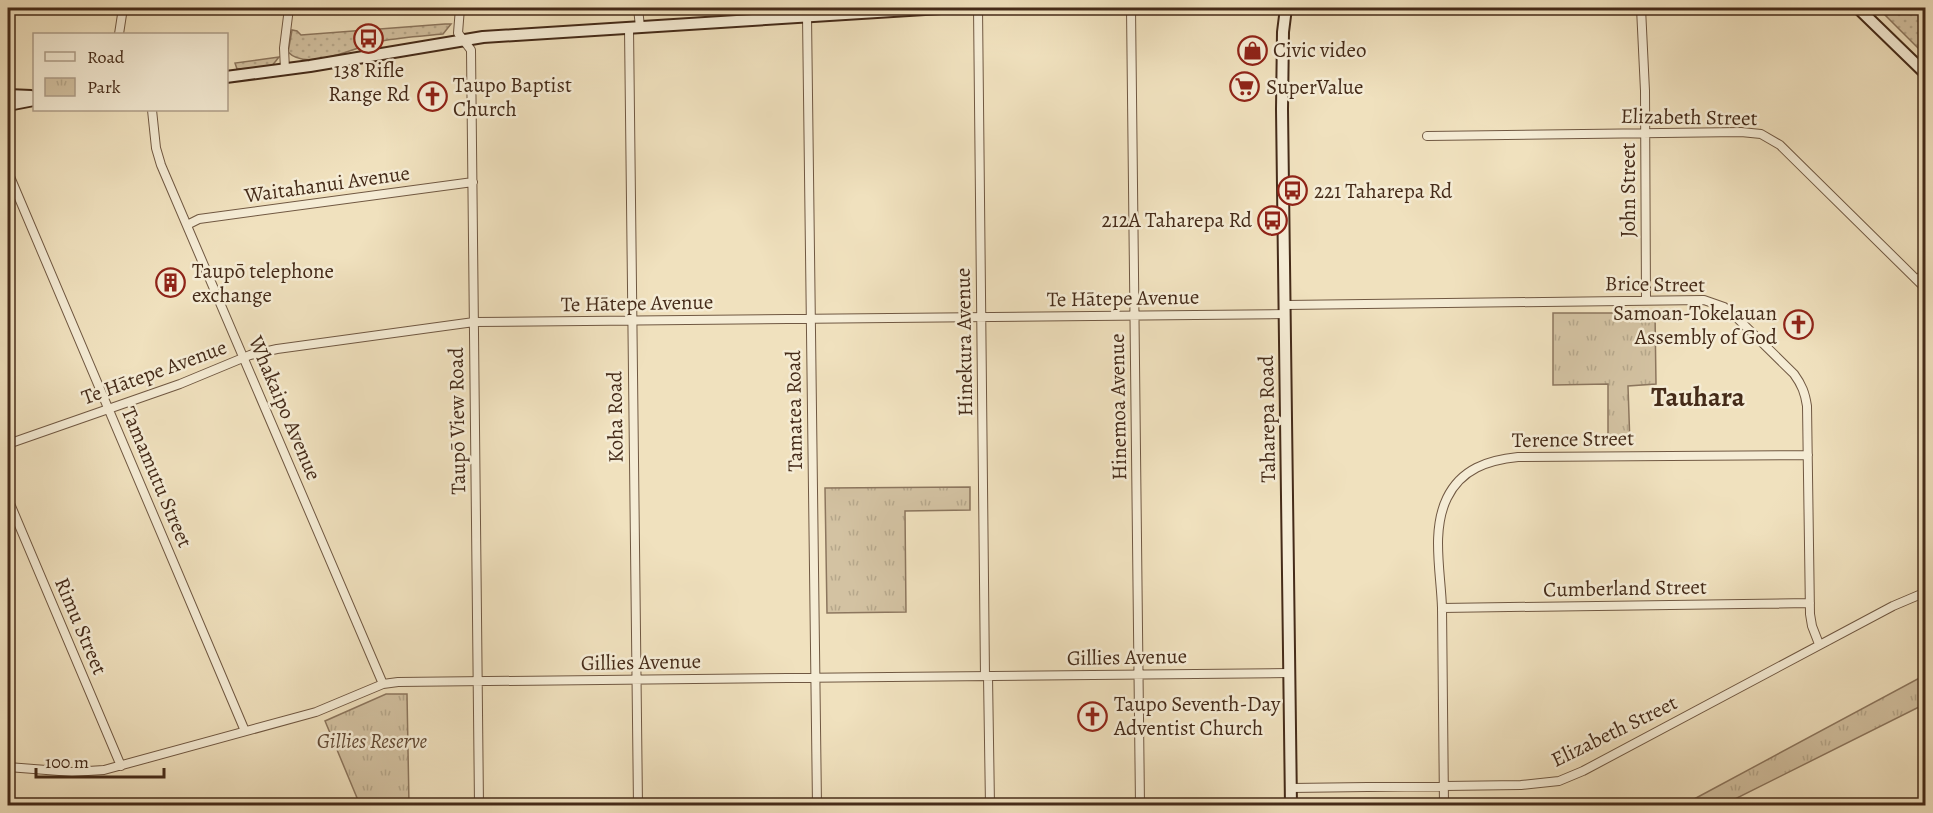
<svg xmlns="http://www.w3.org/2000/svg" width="1933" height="813" font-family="Alegreya,serif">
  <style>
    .grass { fill: url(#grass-dots); stroke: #8c765e; stroke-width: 1.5 }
    .park { fill: url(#park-tufts); stroke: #8c765e; stroke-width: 1.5 }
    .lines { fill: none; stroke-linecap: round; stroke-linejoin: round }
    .street-casing { stroke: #705842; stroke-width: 10 }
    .secondary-casing { stroke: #452b19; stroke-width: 14 }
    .street { stroke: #f5ecd5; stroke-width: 8 }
    .secondary { stroke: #f5ecd5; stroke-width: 10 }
    .labels { text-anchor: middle; stroke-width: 5; stroke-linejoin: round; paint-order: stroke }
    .poi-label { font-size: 21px; fill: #452b19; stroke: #f5ecd5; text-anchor: start }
    .street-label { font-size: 21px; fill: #452b19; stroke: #f5ecd5 }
    .park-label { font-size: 21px; font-style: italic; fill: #614934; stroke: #f5ecd5 }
    .district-label { font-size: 27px; font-weight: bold; fill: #452b19; stroke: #f5ecd5 }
  </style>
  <defs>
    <pattern id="grass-dots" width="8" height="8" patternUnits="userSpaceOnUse" patternTransform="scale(1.5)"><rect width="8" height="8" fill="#d3c2a2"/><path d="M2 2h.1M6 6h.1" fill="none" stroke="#b6a78b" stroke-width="1.8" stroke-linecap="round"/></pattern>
    <pattern id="park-tufts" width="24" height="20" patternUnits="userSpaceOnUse" patternTransform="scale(1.5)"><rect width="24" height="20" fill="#d3c2a2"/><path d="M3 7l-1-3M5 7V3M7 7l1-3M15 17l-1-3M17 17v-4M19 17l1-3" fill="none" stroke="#b6a78b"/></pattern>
  </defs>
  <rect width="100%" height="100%" fill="#f0e1be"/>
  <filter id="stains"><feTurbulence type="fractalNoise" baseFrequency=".00333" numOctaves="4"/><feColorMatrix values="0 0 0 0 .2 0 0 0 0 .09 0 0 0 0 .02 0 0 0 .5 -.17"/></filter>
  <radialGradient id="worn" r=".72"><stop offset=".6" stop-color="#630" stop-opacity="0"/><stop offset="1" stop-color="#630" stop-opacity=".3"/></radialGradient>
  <path class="grass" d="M1878,8H1925V55Z
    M445,24H451L443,34C423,36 402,37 382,41C358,45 308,73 288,52L292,30L297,31L301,35Z
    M279,57L271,67L237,69L235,63Z"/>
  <path class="park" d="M1553,313H1655L1656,384L1628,386L1630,445H1608V384L1553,385Z
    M970,487V510L905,511L906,612L827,613L825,488Z
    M1925,675V704L1723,805H1683Z
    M386,694H407L409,805H360L325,721Z"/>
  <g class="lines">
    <defs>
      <path id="street" d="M460,8L458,33L471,50L479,806
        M638,8L640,27
        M978,8L985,676
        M1131,8L1140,806
        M1641,8L1645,91L1646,300
        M807,16L817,806
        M629,28L638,806
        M119,34L123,8
        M285,70L284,48L289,8
        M152,110L156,148L161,165L383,684
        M1427,136L1741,132L1761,134L1780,145L1926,289
        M8,172L245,731
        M187,225L199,219L473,182
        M1917,280L1926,272
        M1285,305L1704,300L1724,307L1734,315L1794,374C1802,385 1805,393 1807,406L1810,614L1812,626L1819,644
        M8,444L180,384L250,355L277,349L474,322L1285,314
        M8,499L121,766
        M1442,608L1810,603
        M988,676L990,806
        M8,767L72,772L104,770L316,712L383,684L398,682L1289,673
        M1291,788L1521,785L1559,781L1583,771L1893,606L1926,592
        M1444,806C1443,740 1443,674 1442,608C1441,573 1431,531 1447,498C1461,469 1488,460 1518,457L1808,455"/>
      <path id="secondary" d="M1286,8L1283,32L1282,109L1291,806
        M1858,8L1926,74
        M226,77L310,66L483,37L941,8
        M8,95L31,96
        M8,105L34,100"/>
    </defs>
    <use href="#street" class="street-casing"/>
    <use href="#secondary" class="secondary-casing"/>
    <use href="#street" class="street"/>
    <use href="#secondary" class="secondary"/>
  </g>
  <defs>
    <symbol id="bus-ring" viewBox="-11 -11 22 22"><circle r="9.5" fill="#f5ecd5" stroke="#8f2418" stroke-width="1.5"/><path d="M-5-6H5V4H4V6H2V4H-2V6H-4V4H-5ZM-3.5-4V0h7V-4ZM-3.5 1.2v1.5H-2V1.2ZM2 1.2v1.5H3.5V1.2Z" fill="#8f2418"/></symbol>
    <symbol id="shop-ring" viewBox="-11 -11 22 22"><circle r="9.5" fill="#f5ecd5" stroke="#8f2418" stroke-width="1.5"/><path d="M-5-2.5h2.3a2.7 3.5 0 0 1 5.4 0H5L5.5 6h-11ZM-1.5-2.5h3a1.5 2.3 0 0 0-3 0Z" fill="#8f2418"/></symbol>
    <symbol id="supermarket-ring" viewBox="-11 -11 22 22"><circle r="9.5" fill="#f5ecd5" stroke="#8f2418" stroke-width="1.5"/><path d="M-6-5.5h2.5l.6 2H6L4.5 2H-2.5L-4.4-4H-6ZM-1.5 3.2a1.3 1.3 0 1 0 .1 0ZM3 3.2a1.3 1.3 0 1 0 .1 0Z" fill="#8f2418"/></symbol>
    <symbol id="church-ring" viewBox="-11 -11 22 22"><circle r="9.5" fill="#f5ecd5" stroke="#8f2418" stroke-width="1.5"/><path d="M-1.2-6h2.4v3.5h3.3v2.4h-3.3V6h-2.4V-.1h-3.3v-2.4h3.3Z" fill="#8f2418"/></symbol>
    <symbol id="building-ring" viewBox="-11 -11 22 22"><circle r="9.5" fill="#f5ecd5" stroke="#8f2418" stroke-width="1.5"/><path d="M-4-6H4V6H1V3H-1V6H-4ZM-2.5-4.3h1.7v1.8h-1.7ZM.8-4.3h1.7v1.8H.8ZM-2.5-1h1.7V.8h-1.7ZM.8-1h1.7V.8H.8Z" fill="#8f2418"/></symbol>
  </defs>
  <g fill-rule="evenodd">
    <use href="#bus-ring" x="352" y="22" width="33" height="33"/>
    <use href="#shop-ring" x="1236" y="34" width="33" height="33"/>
    <use href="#supermarket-ring" x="1228" y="70" width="33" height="33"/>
    <use href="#church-ring" x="416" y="80" width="33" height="33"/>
    <use href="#bus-ring" x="1276" y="174" width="33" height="33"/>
    <use href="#bus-ring" x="1256" y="204" width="33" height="33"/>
    <use href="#building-ring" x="154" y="266" width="33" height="33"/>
    <use href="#church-ring" x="1782" y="308" width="33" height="33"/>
    <use href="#church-ring" x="1076" y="700" width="33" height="33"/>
  </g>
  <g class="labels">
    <g class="poi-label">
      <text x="1273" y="57">Civic video</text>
      <text x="369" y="77" text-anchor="middle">138 Rifle<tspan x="369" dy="24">Range Rd</tspan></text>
      <text x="453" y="92">Taupo Baptist<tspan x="453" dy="24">Church</tspan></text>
      <text x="1266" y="94">SuperValue</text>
      <text x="1314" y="198">221 Taharepa Rd</text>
      <text x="1252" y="227" text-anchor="end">212A Taharepa Rd</text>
      <text x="192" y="278">Taupō telephone<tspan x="192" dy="24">exchange</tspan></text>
      <text x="1777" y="320" text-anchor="end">Samoan-Tokelauan<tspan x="1777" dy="24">Assembly of God</tspan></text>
      <text x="1114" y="711">Taupo Seventh-Day<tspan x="1114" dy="24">Adventist Church</tspan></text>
    </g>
    <g class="street-label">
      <text transform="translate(1689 117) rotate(1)" y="7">Elizabeth Street</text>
      <text transform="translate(327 184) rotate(-8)" y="7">Waitahanui Avenue</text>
      <text transform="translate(1628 190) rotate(-90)" y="7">John Street</text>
      <text transform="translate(1655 284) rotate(1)" y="7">Brice Street</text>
      <text transform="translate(1123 298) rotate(-1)" y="7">Te Hātepe Avenue</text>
      <text transform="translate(637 303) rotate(-1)" y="7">Te Hātepe Avenue</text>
      <text transform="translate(964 342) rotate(-91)" y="7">Hinekura Avenue</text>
      <text transform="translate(154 372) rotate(-20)" y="7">Te Hātepe Avenue</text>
      <text transform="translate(1118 407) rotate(-91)" y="7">Hinemoa Avenue</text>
      <text transform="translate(285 408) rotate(67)" y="7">Whakaipo Avenue</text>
      <text transform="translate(794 411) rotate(-91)" y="7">Tamatea Road</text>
      <text transform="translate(615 417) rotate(-91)" y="7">Koha Road</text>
      <text transform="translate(1267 419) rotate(-91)" y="7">Taharepa Road</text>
      <text transform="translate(457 421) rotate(-91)" y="7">Taupō View Road</text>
      <text transform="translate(1573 439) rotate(-1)" y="7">Terence Street</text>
      <text transform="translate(157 477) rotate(67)" y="7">Tamamutu Street</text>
      <text transform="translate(1625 588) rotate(-1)" y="7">Cumberland Street</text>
      <text transform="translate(81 626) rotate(67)" y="7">Rimu Street</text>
      <text transform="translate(1127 657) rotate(-1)" y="7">Gillies Avenue</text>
      <text transform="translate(641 662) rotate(-1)" y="7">Gillies Avenue</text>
      <text transform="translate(1614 731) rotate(-26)" y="7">Elizabeth Street</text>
    </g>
    <g class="park-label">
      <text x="372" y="748">Gillies Reserve</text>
    </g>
    <g class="district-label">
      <text x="1698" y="406">Tauhara</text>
    </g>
  </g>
  <rect width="1933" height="813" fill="none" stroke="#f0e1be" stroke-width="30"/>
  <rect x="9" y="9" width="1915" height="795" fill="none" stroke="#452b19" stroke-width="3"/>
  <rect x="15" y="15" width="1903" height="783" fill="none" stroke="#452b19" stroke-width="1.5"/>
  <rect x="33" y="33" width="195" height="78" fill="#f5ecd5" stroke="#af9f8a" stroke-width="1.5"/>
  <rect x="45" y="52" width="30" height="9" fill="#f5ecd5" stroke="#af9f8a" stroke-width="1.5"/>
  <text x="87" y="63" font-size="18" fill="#452b19">Road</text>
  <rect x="45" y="78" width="30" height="18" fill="url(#park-tufts)" stroke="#af9f8a" stroke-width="1.5"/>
  <text x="87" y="93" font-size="18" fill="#452b19">Park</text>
  <path d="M36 768v9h128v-9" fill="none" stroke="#452b19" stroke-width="3"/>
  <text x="45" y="768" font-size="18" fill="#452b19" stroke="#f5ecd5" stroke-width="4.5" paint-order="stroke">100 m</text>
  <rect width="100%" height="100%" filter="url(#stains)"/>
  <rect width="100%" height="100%" fill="url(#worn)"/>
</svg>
